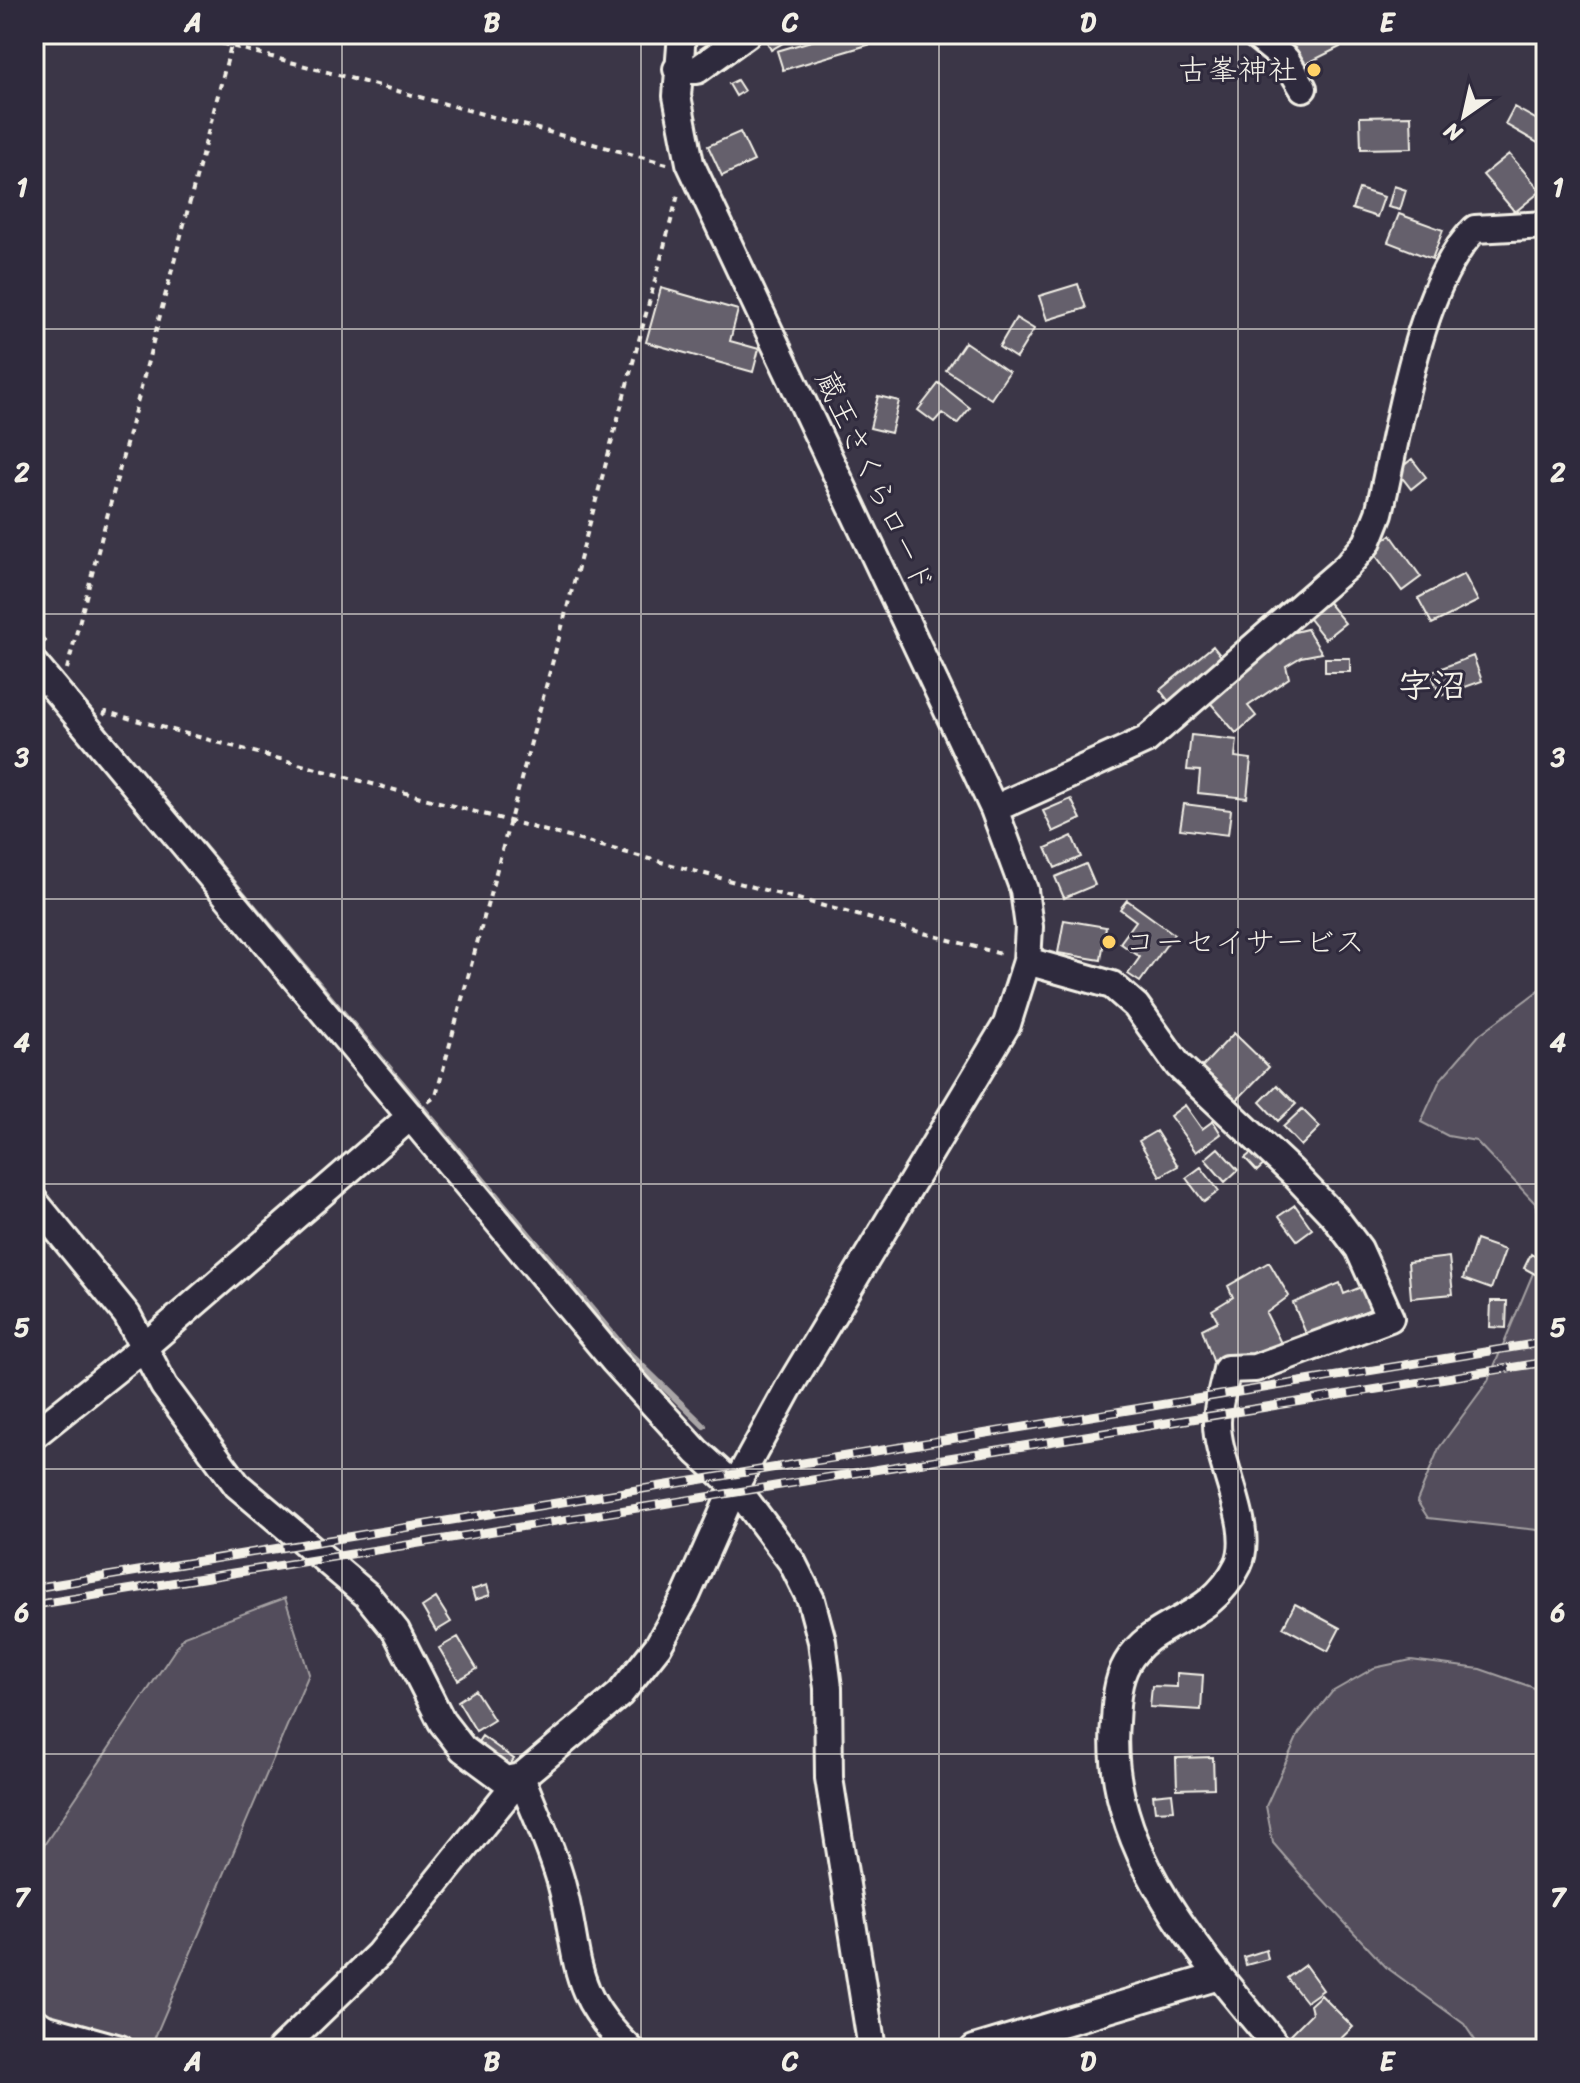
<svg xmlns="http://www.w3.org/2000/svg" width="1580" height="2083" font-family="Sriracha,'Klee One',sans-serif">
  <style>
    .green { fill: #534e5c; stroke: #a4a0a2; stroke-width: 2 }
    .lines { fill: none; stroke-linecap: round; stroke-linejoin: round }
    .stream { stroke: #aaa6a7; stroke-width: 6 }
    .building { fill: #65616c; stroke: #f4f1e8; stroke-width: 2 }
    .minor-casing { stroke: #f4f1e8; stroke-width: 32 }
    .path { stroke: #f4f1e8; stroke-width: 4; stroke-dasharray: 6 6; stroke-linecap: butt }
    .minor { stroke: #2f2a3d; stroke-width: 26 }
    .rail-casing { stroke: #f4f1e8; stroke-width: 9 }
    .rail { stroke: #2f2a3d; stroke-width: 6; stroke-dasharray: 18; stroke-linecap: butt }
    .grid { fill: none; stroke: #f4f1e8; stroke-width: 2; stroke-opacity: 0.55 }
    .poi-dot { fill: #ffd166; stroke: #2f2a3d; stroke-width: 3 }
    .labels { text-anchor: middle; stroke-width: 6; stroke-linejoin: round; paint-order: stroke }
    .poi-label { font-size: 30px; fill: #f4f1e8; stroke: #2f2a3d; text-anchor: end }
    .street-label { font-size: 30px; fill: #f4f1e8; stroke: #2f2a3d }
    .quarter-label { font-size: 34px; font-weight: bold; fill: #f4f1e8; stroke: #2f2a3d }
    .neatline { fill: none; stroke: #f4f1e8; stroke-width: 3 }
    .grid-label { font-size: 26px; text-anchor: middle; font-weight: bold; fill: #f4f1e8 }
  </style>
  <rect width="100%" height="100%" fill="#3b3647"/>
  <filter id="ink" filterUnits="userSpaceOnUse"><feTurbulence type="fractalNoise" baseFrequency=".0125" numOctaves="2"/><feDisplacementMap in="SourceGraphic" scale="16" xChannelSelector="R" yChannelSelector="G"/><feConvolveMatrix kernelMatrix="1 2 1 2 8 2 1 2 1" color-interpolation-filters="sRGB"/></filter>
  <g filter="url(#ink)">
    <path class="green" d="M1546,985V1235L1535,1203L1476,1141L1448,1136L1421,1122L1440,1080L1480,1034Z
      M1546,1242V1531L1428,1518L1417,1501L1439,1448L1488,1381Z
      M285,1598L309,1674L150,2049H34V1860L184,1636Z
      M1411,1660L1480,1669L1546,1692V2049H1481L1464,2024L1386,1967L1306,1881L1273,1843L1266,1806L1299,1733L1332,1692L1374,1668Z"/>
    <g class="lines">
      <path class="stream" d="M34,645L46,659
        M171,808L627,1351L704,1426"/>
    </g>
    <path class="building" d="M763,34H798L771,50Z
      M835,34H868L871,44L783,70L777,51Z
      M1292,34H1333L1340,47L1298,68L1283,38Z
      M737,80L744,91L736,96L729,84Z
      M1514,107L1546,125L1538,143L1505,124Z
      M1411,116L1412,148L1361,149L1360,117Z
      M740,132L754,161L722,176L708,146Z
      M1509,154L1541,191L1515,212L1483,175Z
      M1394,186L1406,190L1400,210L1388,207Z
      M1359,189L1384,197L1377,217L1352,209Z
      M1399,214L1443,230L1432,259L1388,242Z
      M1078,284L1086,308L1047,320L1039,296Z
      M661,288L738,310L730,341L759,349L753,372L646,342Z
      M1016,318L1034,329L1016,358L999,347Z
      M965,342L1009,372L991,399L946,370Z
      M939,383L970,408L957,424L942,413L934,422L918,410Z
      M878,396L899,401L891,433L870,428Z
      M1412,459L1426,477L1411,489L1397,471Z
      M1391,535L1421,577L1402,591L1371,549Z
      M1464,574L1478,601L1432,624L1418,598Z
      M1326,600L1345,623L1325,639L1306,615Z
      M1307,629L1322,653L1301,657L1286,666L1289,678L1248,706L1256,716L1236,733L1208,700L1286,634Z
      M1213,646L1224,660L1171,704L1160,690Z
      M1473,656L1482,681L1440,696L1431,672Z
      M1325,658H1350V672H1325Z
      M1191,735L1237,740L1235,757L1251,759L1247,798L1198,793L1200,771L1187,770Z
      M1071,799L1081,819L1053,832L1043,811Z
      M1184,804L1231,810L1228,835L1180,829Z
      M1072,836L1081,857L1055,868L1046,848Z
      M1086,864L1095,885L1064,898L1055,877Z
      M1127,900L1174,934L1140,982L1128,974L1140,957L1120,943L1136,921L1120,909Z
      M1064,920L1106,927L1101,960L1058,953Z
      M1234,1033L1269,1067L1235,1102L1200,1069Z
      M1277,1085L1296,1104L1278,1121L1260,1102Z
      M1185,1105L1202,1129L1213,1121L1221,1134L1196,1152L1170,1116Z
      M1302,1109L1320,1127L1301,1146L1283,1127Z
      M1156,1131L1178,1166L1160,1176L1139,1141Z
      M1218,1148L1238,1170L1225,1182L1205,1159Z
      M1256,1149L1267,1162L1257,1171L1245,1158Z
      M1201,1167L1219,1191L1204,1202L1186,1178Z
      M1295,1205L1312,1229L1297,1240L1279,1216Z
      M1476,1240L1505,1250L1491,1289L1463,1279Z
      M1531,1254L1546,1263V1280L1524,1268Z
      M1449,1257L1453,1294L1411,1298L1408,1262Z
      M1269,1262L1289,1296L1266,1313L1281,1343L1251,1361H1213L1202,1329L1218,1321L1212,1310L1233,1297L1228,1286Z
      M1340,1283L1344,1294L1361,1287L1371,1309L1307,1336L1293,1303Z
      M1491,1301H1507L1506,1328L1490,1327Z
      M487,1585L490,1595L475,1600L472,1590Z
      M436,1598L451,1622L436,1631L422,1607Z
      M1295,1604L1340,1628L1328,1651L1283,1627Z
      M458,1637L477,1669L458,1680L439,1648Z
      M1177,1673L1203,1675L1201,1710L1150,1707L1152,1686L1177,1687Z
      M475,1690L494,1720L476,1731L458,1701Z
      M482,1736L514,1759L503,1773L472,1751Z
      M1213,1757L1214,1788L1177,1789L1176,1758Z
      M1172,1793L1174,1810L1155,1811L1153,1795Z
      M1266,1950L1268,1959L1246,1965L1244,1957Z
      M1305,1965L1323,1990L1306,2002L1287,1978Z
      M1321,1995L1353,2027L1330,2049H1306L1291,2034L1312,2013L1310,2005Z"/>
    <g class="lines">
      <defs>
        <path id="minor" d="M1254,34L1286,60L1303,88
          M677,69L697,70L747,34
          M34,664L614,1361L697,1452L735,1486L792,1562L811,1600L822,1641L828,1688L829,1778L872,2049
          M994,809L1146,740L1347,566L1367,543L1379,513C1398,435 1418,284 1475,229L1546,225
          M1027,961L1112,985L1136,1006L1178,1065L1292,1172L1334,1216L1359,1249L1390,1318L1255,1368L1227,1369C1224,1386 1217,1405 1217,1422C1216,1462 1256,1528 1238,1565C1209,1624 1154,1617 1127,1663C1117,1680 1116,1702 1115,1722C1104,1850 1203,1956 1279,2049
          M34,1201L127,1315L164,1386L237,1485L367,1595L396,1631L442,1722L463,1749L505,1780L521,1777
          M34,1435L144,1347L411,1116
          M521,1777C534,1811 551,1846 561,1882C581,1955 567,1990 630,2049
          M34,2021L44,2028L120,2049
          M281,2049L379,1954L521,1777L620,1694L658,1646L686,1596L735,1486L788,1389L1007,1024L1027,961L1029,927L1024,890L994,809L690,163L677,96L682,34
          M974,2049L1219,1976"/>
      </defs>
      <use href="#minor" class="minor-casing"/>
      <path class="path" d="M187,34L667,164
        M34,629L48,645
        M67,669L234,34
        M103,715L106,712L1005,955
        M428,1102L436,1096L679,191"/>
      <use href="#minor" class="minor"/>
      <defs>
        <path id="rail" d="M34,1588L1546,1342
          M34,1605L1546,1362"/>
      </defs>
      <use href="#rail" class="rail-casing"/>
      <use href="#rail" class="rail"/>
    </g>
  </g>
  <path class="grid" d="M342,34V2049M641,34V2049M939,34V2049M1238,34V2049M34,329H1546M34,614H1546M34,899H1546M34,1184H1546M34,1469H1546M34,1754H1546"/>
  <g class="poi-dot">
    <circle cx="1314" cy="70" r="8"/>
    <circle cx="1109" cy="942" r="8"/>
  </g>
  <g class="labels">
    <g class="poi-label">
      <text x="1298" y="80">古峯神社</text>
      <text x="1125" y="952" text-anchor="start">コーセイサービス</text>
    </g>
    <g class="street-label">
      <text transform="translate(875 481) rotate(65)" y="10">蔵王さくらロード</text>
    </g>
    <g class="quarter-label">
      <text x="1432" y="697">字沼</text>
    </g>
  </g>
  <rect width="1580" height="2083" fill="none" stroke="#2f2a3d" stroke-width="88"/>
  <g transform="translate(1464 116) rotate(214)" stroke="#2f2a3d" stroke-width="6" paint-order="stroke">
  <path d="M0-6L14 30L0 20L-14 30Z" fill="#f4f1e8"/>
  <text y="-12" font-size="22" font-weight="bold" text-anchor="middle" fill="#f4f1e8">N</text>
  </g>
  <rect x="44" y="44" width="1492" height="1995" class="neatline"/>
  <g class="grid-label">
    <text x="193" y="31">A</text>
    <text x="492" y="31">B</text>
    <text x="790" y="31">C</text>
    <text x="1088" y="31">D</text>
    <text x="1387" y="31">E</text>
    <text x="22" y="196">1</text>
    <text x="1558" y="196">1</text>
    <text x="22" y="481">2</text>
    <text x="1558" y="481">2</text>
    <text x="22" y="766">3</text>
    <text x="1558" y="766">3</text>
    <text x="22" y="1051">4</text>
    <text x="1558" y="1051">4</text>
    <text x="22" y="1336">5</text>
    <text x="1558" y="1336">5</text>
    <text x="22" y="1621">6</text>
    <text x="1558" y="1621">6</text>
    <text x="22" y="1906">7</text>
    <text x="1558" y="1906">7</text>
    <text x="193" y="2070">A</text>
    <text x="492" y="2070">B</text>
    <text x="790" y="2070">C</text>
    <text x="1088" y="2070">D</text>
    <text x="1387" y="2070">E</text>
  </g>
</svg>
